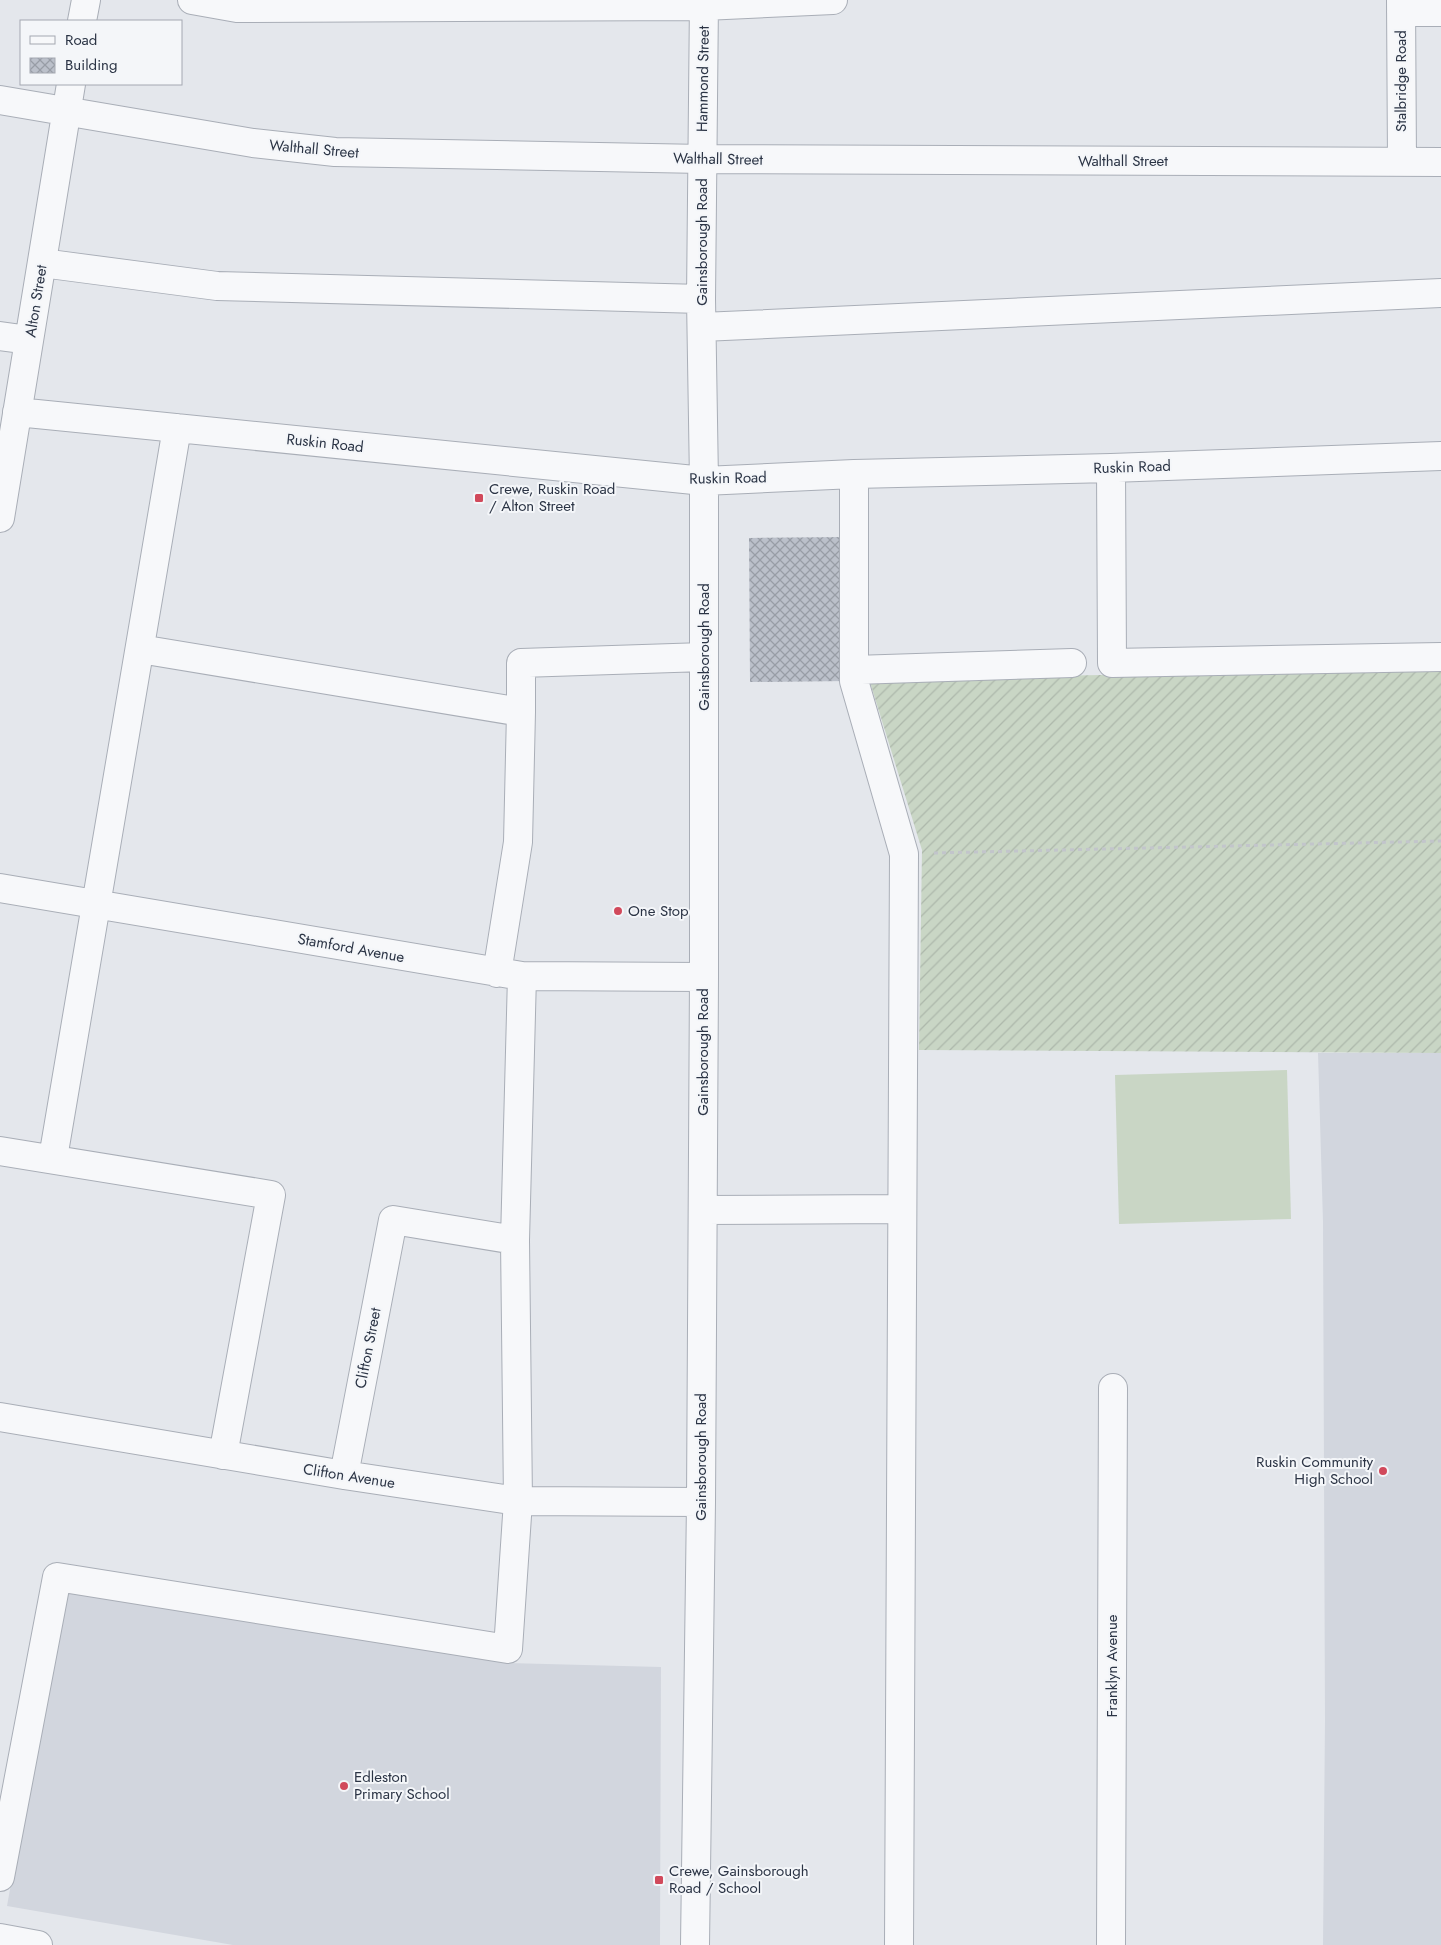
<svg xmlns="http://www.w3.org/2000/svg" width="1441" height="1945" font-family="Jost,sans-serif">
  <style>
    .built { fill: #d2d6de }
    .garden { fill: url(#garden-furrows) }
    .pitch { fill: #c9d6c5 }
    .building { fill: url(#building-cross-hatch) }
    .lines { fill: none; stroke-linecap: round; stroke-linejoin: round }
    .minor-casing { stroke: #a9aeb7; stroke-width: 30 }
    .path { stroke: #c2c5cb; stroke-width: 3; stroke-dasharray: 4 4; stroke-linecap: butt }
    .minor { stroke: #f7f8fa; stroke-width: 28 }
    .poi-dot { fill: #d1495b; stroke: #f4f6f9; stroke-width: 2 }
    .labels { text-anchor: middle; stroke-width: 4; stroke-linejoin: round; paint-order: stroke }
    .street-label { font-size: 15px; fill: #2b3445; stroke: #f4f6f9 }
    .poi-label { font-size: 15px; fill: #2b3445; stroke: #f4f6f9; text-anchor: start }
  </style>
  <defs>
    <pattern id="garden-furrows" width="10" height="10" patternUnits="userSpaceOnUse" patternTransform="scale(1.25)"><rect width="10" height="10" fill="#c9d6c5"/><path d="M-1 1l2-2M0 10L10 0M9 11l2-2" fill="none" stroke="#adb8ab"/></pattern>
    <pattern id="building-cross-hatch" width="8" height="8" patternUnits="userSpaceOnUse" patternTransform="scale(1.25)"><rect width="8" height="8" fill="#bbc0ca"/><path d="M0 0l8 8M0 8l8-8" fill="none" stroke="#989da6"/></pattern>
  </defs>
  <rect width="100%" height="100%" fill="#e4e7ec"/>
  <path class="built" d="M1318,1053H1441V1945H1323L1325,1720L1323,1222Z
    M64,1589L507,1663L661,1667L660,1945H233L7,1906Z"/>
  <path class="garden" d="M1441,669V1053L919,1050L922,850L869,679Z"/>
  <path class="pitch" d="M1287,1070L1291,1219L1119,1224L1115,1075Z"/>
  <path class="building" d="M848,537L849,681L750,682L749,538Z"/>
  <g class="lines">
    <defs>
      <path id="minor" d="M192,0L237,8L704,6L833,0
        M1401,0L1402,162
        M1401,12H1441
        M82,21L86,0
        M0,100L253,143L335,152L703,159L1441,162
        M42,263L217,286L701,299
        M702,327L1441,293
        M0,336L29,340
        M17,412L704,481L854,474L1111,468L1441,456
        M1111,468L1112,663L1441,657
        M854,474V681L904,854L899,1945
        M0,518L71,84
        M140,649L521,712L518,842L497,973
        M854,670L1072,663
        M521,712V663L704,657
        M0,888L522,976L704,977
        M0,1151L271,1195L223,1455
        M53,1158L177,428
        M703,1210L901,1209
        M0,1417L344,1475L518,1501L701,1502
        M344,1475L393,1220L515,1240
        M0,1877L57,1577L508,1649L518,1501L515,1240L522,976
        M0,1938L38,1945
        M695,1945L701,1502L704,977V481L701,299L704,0
        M1111,1945L1113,1388"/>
    </defs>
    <use href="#minor" class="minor-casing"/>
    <path class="path" d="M934,853L1441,841"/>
    <use href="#minor" class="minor"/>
  </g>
  <g class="poi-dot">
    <rect x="474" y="493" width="10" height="10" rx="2.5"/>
    <circle cx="618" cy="911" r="5"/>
    <circle cx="1383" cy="1471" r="5"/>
    <circle cx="344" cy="1786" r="5"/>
    <rect x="654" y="1875" width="10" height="10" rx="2.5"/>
  </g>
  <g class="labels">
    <g class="street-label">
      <text transform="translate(703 79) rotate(-89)" y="5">Hammond Street</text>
      <text transform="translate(1401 81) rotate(-90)" y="5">Stalbridge Road</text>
      <text transform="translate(314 149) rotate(5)" y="5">Walthall Street</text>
      <text transform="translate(718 159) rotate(1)" y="5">Walthall Street</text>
      <text x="1123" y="166">Walthall Street</text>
      <text transform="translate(702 242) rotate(-90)" y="5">Gainsborough Road</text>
      <text transform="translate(36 301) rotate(-81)" y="5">Alton Street</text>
      <text transform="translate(325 443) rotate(6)" y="5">Ruskin Road</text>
      <text transform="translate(1132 467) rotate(-2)" y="5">Ruskin Road</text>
      <text transform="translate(728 478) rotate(-1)" y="5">Ruskin Road</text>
      <text transform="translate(704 647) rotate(-90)" y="5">Gainsborough Road</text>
      <text transform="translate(351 948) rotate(10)" y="5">Stamford Avenue</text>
      <text transform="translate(703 1052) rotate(-90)" y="5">Gainsborough Road</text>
      <text transform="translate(368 1348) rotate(-79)" y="5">Clifton Street</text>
      <text transform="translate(701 1457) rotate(-90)" y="5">Gainsborough Road</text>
      <text transform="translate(349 1476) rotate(9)" y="5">Clifton Avenue</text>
      <text transform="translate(1112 1666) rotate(-90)" y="5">Franklyn Avenue</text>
    </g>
    <g class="poi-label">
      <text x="489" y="494">Crewe, Ruskin Road<tspan x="489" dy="17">/ Alton Street</tspan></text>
      <text x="628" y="916">One Stop</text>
      <text x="1373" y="1467" text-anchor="end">Ruskin Community<tspan x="1373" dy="17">High School</tspan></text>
      <text x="354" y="1782">Edleston<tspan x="354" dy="17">Primary School</tspan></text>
      <text x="669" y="1876">Crewe, Gainsborough<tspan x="669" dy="17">Road / School</tspan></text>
    </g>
  </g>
  <rect x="20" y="20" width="162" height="65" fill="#f4f6f9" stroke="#a4a8b1"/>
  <rect x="30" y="36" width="25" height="8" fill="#f7f8fa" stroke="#a4a8b1"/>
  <text x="65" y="45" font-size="15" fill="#2b3445">Road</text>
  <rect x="30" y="58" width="25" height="15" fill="url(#building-cross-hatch)" stroke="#a4a8b1"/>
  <text x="65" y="70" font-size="15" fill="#2b3445">Building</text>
</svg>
